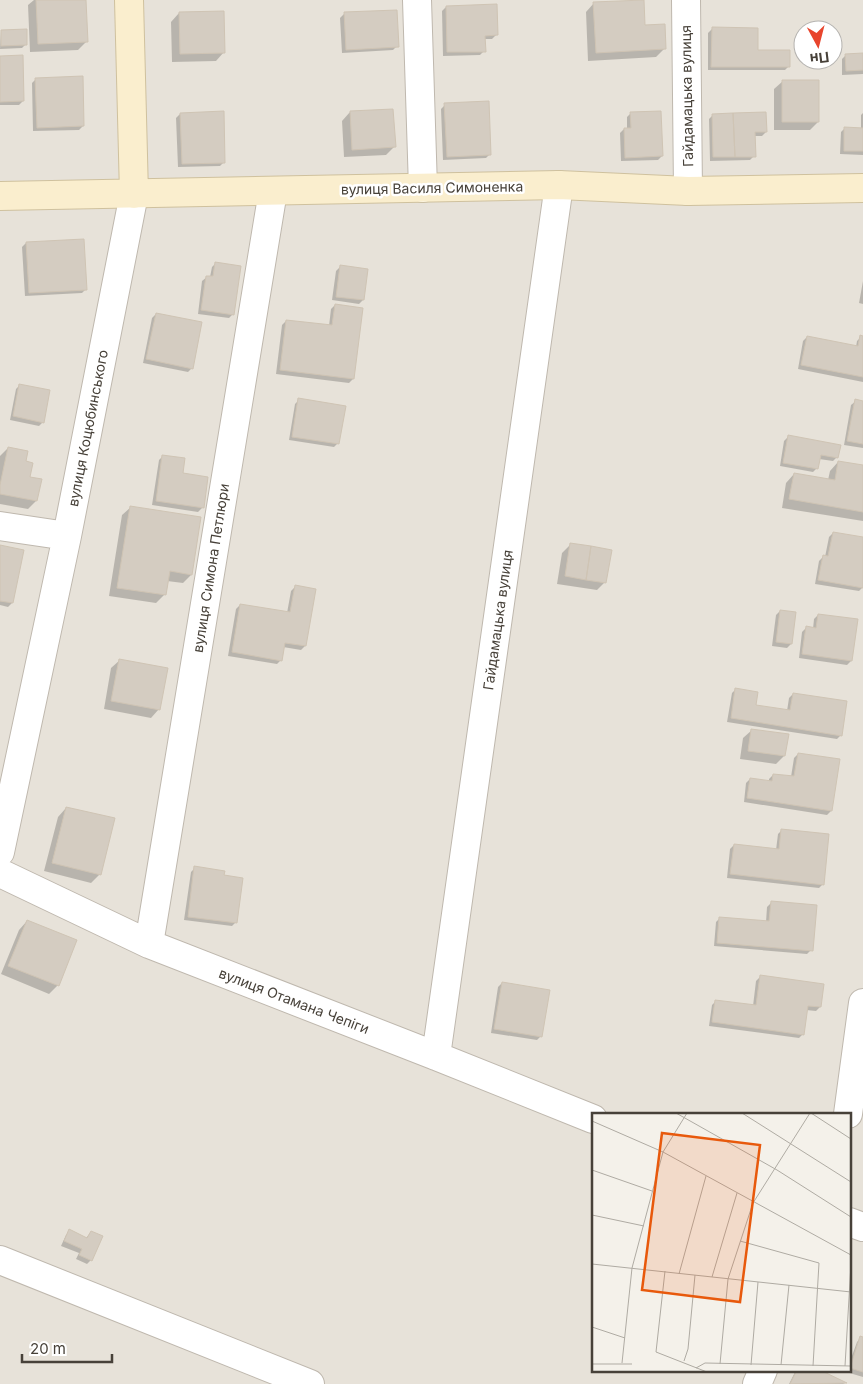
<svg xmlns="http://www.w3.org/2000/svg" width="863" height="1384" font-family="Inter,sans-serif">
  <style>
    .residential { fill: #e7e2d9; fill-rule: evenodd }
    .shadow { fill: #0003 }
    .building { fill: #d4ccc1; stroke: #cfc4b4 }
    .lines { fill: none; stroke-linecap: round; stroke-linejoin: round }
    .street-casing { stroke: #bfb8ae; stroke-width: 30 }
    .secondary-casing { stroke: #cfc19e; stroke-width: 30 }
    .street { stroke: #fff; stroke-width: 28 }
    .secondary { stroke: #faeece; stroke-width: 28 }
    .labels { text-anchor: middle; stroke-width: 5; stroke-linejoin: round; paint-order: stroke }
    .street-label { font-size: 14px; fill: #474139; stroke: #fff }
    .inset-road { fill: none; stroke: #afaba3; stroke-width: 1 }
    .view { fill: #e8590c; fill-opacity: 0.15; stroke: #e8590c; stroke-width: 2.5 }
    .inset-edge { fill: none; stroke: #474139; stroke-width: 2.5 }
  </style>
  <rect width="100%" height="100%" fill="#f4f1ea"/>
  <path class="residential" d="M0,0H863V1384H0ZM803,30H833V60H803ZM593,1114H849V1370H593Z"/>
  <path class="shadow" d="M34,0H85L86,42L78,50L30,52L28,5Z
    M594,3L644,26L665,48L656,57L588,61L586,12Z
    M446,7L496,35L492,39H484V51L480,55L443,56L442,11Z
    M179,13L224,52L216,61L172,62L171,22Z
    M344,14L397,46L393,50L342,53L340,18Z
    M712,29L789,66L785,70H708V33Z
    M1,31L26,44L22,48L0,49Z
    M863,54V74L842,75V59L846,55Z
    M0,57L23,101L19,105H0Z
    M36,79L83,126L79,130L33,131L32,83Z
    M783,81L818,122L810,130H774V89Z
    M445,105L490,154L486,158L443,160L441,109Z
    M350,112L394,147L386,155L344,157L342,121Z
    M631,113L662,156L658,160L621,161L620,133L624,129H627V117Z
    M863,113V155L840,154L841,132L845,128L861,129V115Z
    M180,114L224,162L220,166L178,167L176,118Z
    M713,115L766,132L762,136H754V156L750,160L710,161L709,119Z
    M26,243L86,289L82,293L25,296L22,247Z
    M216,263L233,314L229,318L198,314L202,281L207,277H210L212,267Z
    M340,267L363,300L359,304L332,300L336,271Z
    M863,281V304L859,303Z
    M335,305L353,379L349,383L276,374L282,325L286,321L329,326L331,309Z
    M156,314L192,368L188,372L143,363L152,318Z
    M807,337L856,347L857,341L861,337H863V382L798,369L803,341Z
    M20,385L43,422L39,426L10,420L16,389Z
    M299,400L338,443L334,447L289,440L295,404Z
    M856,401L863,402V448L844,445L851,405Z
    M788,437L837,457L833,461L819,459L817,468L813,472L780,466L784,441Z
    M8,448L25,462L36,501L28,509L0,504V456Z
    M163,456L182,474L202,508L198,512L152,505L159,460Z
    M838,462L863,467V521L782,508L786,483L794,474L828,480L830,471Z
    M131,507L191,575L183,583L167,581L165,594L156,603L109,596L122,515Z
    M833,533L863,539V587L859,591L815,584L819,561L823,557H825L829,537Z
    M571,544L605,582L597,590L557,584L562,553Z
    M0,547L12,603L8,607L0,605Z
    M295,587L305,646L301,650L283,647L281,660L277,664L228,656L236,609L240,605L287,613L291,591Z
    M780,611L791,644L787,648L772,646L776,615Z
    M818,615L851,661L847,665L799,658L802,632L806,628L813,629L814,619Z
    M120,660L159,709L151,718L104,709L111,668Z
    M736,689L755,706L787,711L789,698L793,694L841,735L837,739L727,722L732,693Z
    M752,730L784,756L776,764L740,759L743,738Z
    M798,754L831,811L827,815L744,802L746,783L750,779L769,782V779L773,775L791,777L794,758Z
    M66,808L100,874L91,883L44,871L58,817Z
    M782,830L823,884L819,888L727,878L730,849L734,845L776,850L778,834Z
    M195,868L223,876L236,922L232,926L184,920L191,872Z
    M771,903L811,950L807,954L714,946L716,922L720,918L766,922L767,907Z
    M27,921L58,985L49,994L1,974L19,930Z
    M760,977L820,1007L816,1011L806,1010L803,1034L799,1038L709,1026L712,1005L716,1001L753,1006L756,981Z
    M502,983L541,1036L537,1040L491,1033L498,987Z
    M70,1231L86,1238L91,1232V1260L87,1264L76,1259L79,1253L61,1246L66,1235Z
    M861,1338L863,1339V1377L846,1372L849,1370V1364L857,1342Z
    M796,1370H817L845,1384H789Z"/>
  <path class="building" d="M36,0H86L88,42L38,44Z
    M644,0L645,25L665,24L666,49L596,53L593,2Z
    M497,4L498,35L485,36L486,52H447L446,6Z
    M397,10L399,47L346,50L344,12Z
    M224,11L225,53L180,54L179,12Z
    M712,27L758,28V50H790V67H711Z
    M27,29V45L1,46V30Z
    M863,53V70L846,71L845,54Z
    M23,55L24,101L0,102V56Z
    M83,76L84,126L37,128L35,78Z
    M782,80H819V122H782Z
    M489,101L491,155L447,157L444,103Z
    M393,109L396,147L352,150L350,111Z
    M224,111L225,163L182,164L180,113Z
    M661,111L663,156L625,158L624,128H631L630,112Z
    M766,112L767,132H755L756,157H735L733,113Z
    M733,113L735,157H713L712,114Z
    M844,127L863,128V151H844Z
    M84,239L87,290L29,293L26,242Z
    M215,262L241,266L234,315L201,310L206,276H213Z
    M340,265L368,269L364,300L336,297Z
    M335,304L363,308L354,379L280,370L286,320L332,325Z
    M156,313L202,322L193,369L146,359Z
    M860,335L863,336V377L801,365L807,336L858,346Z
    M19,384L50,390L44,423L13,416Z
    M298,398L346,406L339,444L292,437Z
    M855,399L863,401V444L847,441Z
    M788,435L841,445L838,458L821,455L818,469L783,463Z
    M8,447L28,451L26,461L33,463L30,477L42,479L37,501L0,494V485Z
    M162,455L185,458L183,473L208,477L204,508L156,501Z
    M838,461L863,465V512L789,499L794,473L835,480Z
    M130,506L201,517L192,575L170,571L166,595L117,588Z
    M833,532L863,537V588L818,580L823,555L828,556Z
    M570,543L591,546L586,580L565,576Z
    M0,545L24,550L13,603L0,601Z
    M591,546L612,550L606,583L586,580Z
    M295,585L316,589L306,646L285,643L282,661L232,652L240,604L290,612Z
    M780,610L796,612L792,644L776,642Z
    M818,614L858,619L852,661L802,654L806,626L816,628Z
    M119,659L168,668L160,710L111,701Z
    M735,688L758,692L756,705L790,710L793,693L847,701L842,736L731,718Z
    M751,729L789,734L785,756L748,751Z
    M798,753L840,759L832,811L747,798L750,778L772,781L773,774L794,776Z
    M66,807L115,818L101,875L52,863Z
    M781,829L829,834L824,885L730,874L734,844L779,849Z
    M194,866L225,871L224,875L243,878L237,923L188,917Z
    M771,901L817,905L813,951L717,943L719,917L769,921Z
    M27,920L77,940L59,986L8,966Z
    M760,975L824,984L821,1007L808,1006L804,1035L712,1022L715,1000L756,1005Z
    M502,982L550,990L542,1037L494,1029Z
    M69,1229L87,1238L91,1231L103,1236L92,1261L79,1255L82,1249L64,1241Z
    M860,1336L863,1337V1372L850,1368Z
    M797,1370H820L847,1383L790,1384Z"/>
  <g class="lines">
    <defs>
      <path id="street" d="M417,0L423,188
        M686,0L688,191
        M0,526L67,536
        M0,852L67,536L134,194
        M0,873L149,944L436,1056L593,1119
        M149,944L273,191
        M436,1056L559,185
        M848,1114L863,1003
        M849,1222L863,1227
        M0,1260L310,1384
        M757,1384L763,1370"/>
      <path id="secondary" d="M129,0L134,194
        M0,196L559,185L688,191L863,188"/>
    </defs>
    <use href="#street" class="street-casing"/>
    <use href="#secondary" class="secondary-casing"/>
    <use href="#street" class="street"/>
    <use href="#secondary" class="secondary"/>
  </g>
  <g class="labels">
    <g class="street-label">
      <text transform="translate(687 96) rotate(-91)" y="5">Гайдамацька вулиця</text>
      <text transform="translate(432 188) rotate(-1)" y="5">вулиця Василя Симоненка</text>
      <text transform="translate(88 428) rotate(-79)" y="5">вулиця Коцюбинського</text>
      <text transform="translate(211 568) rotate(-81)" y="5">вулиця Симона Петлюри</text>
      <text transform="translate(498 620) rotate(-82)" y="5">Гайдамацька вулиця</text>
      <text transform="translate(294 1001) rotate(21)" y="5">вулиця Отамана Чепіги</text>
    </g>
  </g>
  <g transform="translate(592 1113)">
    <rect width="259" height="259" fill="#f4f1ea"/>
    <path class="inset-road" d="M84,0L185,57L259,104M150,0L259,69M219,0L259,26M0,8L71,39L259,142M0,57L60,78M0,102L52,113M148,128L227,150L221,253M0,151L259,179M73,158L64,239L115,259M87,161L114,63M120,164L145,80M0,214L33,225M92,248L96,236L103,162M30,250L40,155L71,39L95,0M0,251H40M128,251L136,166L161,90L218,0M159,252L166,169M189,252L197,172M253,253L259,151M104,255L113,250L259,253"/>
    <path class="view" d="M70,20L168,32L148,189L50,177Z"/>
    <rect width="259" height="259" class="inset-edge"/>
  </g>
  <g transform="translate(818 45) rotate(173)"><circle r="24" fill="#ffffff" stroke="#b5b3b0"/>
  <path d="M0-4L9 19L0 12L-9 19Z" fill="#e8452d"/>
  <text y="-8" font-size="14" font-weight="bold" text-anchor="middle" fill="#474139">Пн</text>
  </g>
  <path d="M22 1354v8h90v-8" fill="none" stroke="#474139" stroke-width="2.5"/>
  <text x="30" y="1354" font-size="15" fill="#474139" stroke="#ffffff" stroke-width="4" paint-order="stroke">20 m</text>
</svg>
